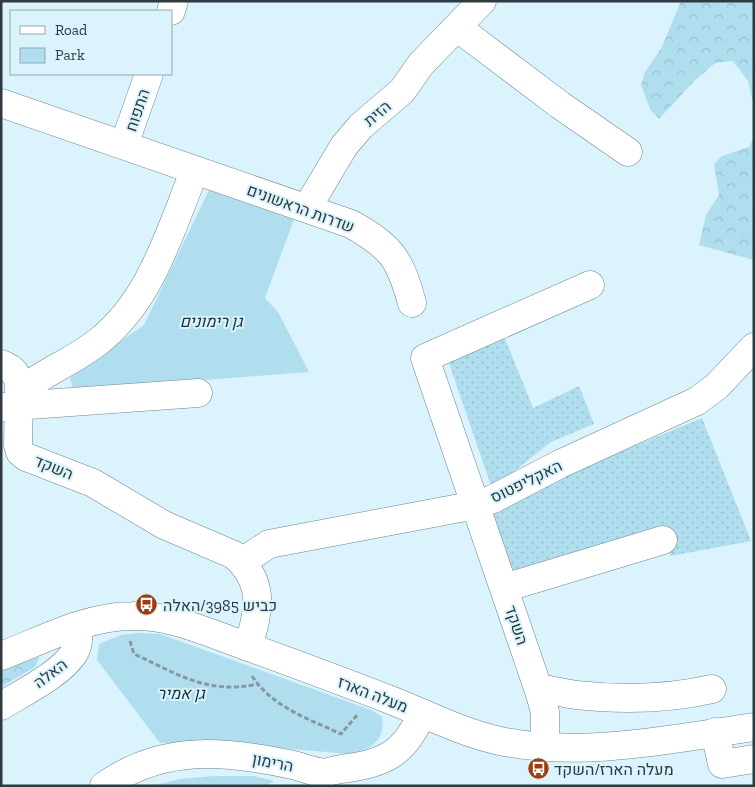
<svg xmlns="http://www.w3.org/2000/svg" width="755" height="787" font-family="'Zilla Slab',Heebo,serif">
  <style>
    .grass { fill: url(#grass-dots) }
    .forest { fill: url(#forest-crowns) }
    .park { fill: #b0deef }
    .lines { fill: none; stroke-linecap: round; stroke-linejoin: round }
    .minor-casing { stroke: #698690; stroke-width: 29 }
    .major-casing { stroke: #698690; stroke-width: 29 }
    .path { stroke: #85989f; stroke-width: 3; stroke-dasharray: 5 2.5; stroke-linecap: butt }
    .minor { stroke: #fff; stroke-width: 28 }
    .major { stroke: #fff; stroke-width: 28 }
    .labels { text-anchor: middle; stroke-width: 4; stroke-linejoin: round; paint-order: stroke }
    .street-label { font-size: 16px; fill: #2e3a3f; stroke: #daf3fc }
    .park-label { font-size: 16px; font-style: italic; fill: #14313a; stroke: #daf3fc }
    .poi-label { font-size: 16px; fill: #2e3a3f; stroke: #daf3fc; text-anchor: start }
  </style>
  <defs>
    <pattern id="grass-dots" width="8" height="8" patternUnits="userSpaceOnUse" patternTransform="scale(1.25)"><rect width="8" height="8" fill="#b0deef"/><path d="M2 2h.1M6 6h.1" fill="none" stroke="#98bfce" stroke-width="1.8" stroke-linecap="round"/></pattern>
    <pattern id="forest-crowns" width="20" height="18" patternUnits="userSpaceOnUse" patternTransform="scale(1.25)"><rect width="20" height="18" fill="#b0deef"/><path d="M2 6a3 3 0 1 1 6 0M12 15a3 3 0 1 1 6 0" fill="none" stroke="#98bfce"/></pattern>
  </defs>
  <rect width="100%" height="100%" fill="#daf3fc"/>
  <path class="grass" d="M504,336L533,408L579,386L594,424L551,442L492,489L448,360Z
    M702,418L751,541L671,556L661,526L510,573L491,520L494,514L579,469Z"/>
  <path class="forest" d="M681,1H754V107L748,81L733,61L715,63L693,82L659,119L650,109L641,85L645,72L662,47Z
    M754,138V260L699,245L706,215L719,195L714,164L722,156L749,147Z
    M40,657L35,667L1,687V670Z"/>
  <path class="park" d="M209,190L296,214L265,298L278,312L309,372L74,390L70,379L74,373L144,325Z
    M138,633L160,634L371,710L382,717C386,741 370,750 349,754L210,742L160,743L97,660L99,644L121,635Z
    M214,776H254L274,781L266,786H151L180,779Z"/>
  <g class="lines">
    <defs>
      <path id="minor" d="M171,11L174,1
        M458,28L560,105L628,152
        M1,103L351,224C392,247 400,259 412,303
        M124,145L149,74
        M195,170C170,230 152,299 99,341C74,361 44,372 19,392L18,445L20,452L26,457L93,483L164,525L234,555C266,583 259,610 248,647
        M307,208L344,146L361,126L402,91L421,64L482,1
        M1,364C15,369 20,378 19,392
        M1,407L198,393
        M242,562L269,544L476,505L493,499L560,464L697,401L717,386L754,347
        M504,588L663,540
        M538,688C551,690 564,693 576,695C622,700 668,699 712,689
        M1,706C22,693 61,674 74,653C79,645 79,636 78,627
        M715,732L722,764L754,759
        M545,747V712L540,694L425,358L590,285
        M104,786C135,764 168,754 207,754C236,754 265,759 293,765C302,767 310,771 319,772C326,774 334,770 341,769C384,764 405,754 422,713"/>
      <path id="major" d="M1,656C43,640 87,616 132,616C170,615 204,631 238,643C290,662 342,681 393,701C428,715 463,733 500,741C583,758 671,739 754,727"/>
    </defs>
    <use href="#minor" class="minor-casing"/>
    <use href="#major" class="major-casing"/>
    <path class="path" d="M130,641L134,654C178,674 207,695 258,684
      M252,676C272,707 309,719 341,734L358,714"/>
    <use href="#minor" class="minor"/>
    <use href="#major" class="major"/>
  </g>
  <defs>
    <symbol id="bus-disc" viewBox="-11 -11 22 22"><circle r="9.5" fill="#a03c09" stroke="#daf3fc"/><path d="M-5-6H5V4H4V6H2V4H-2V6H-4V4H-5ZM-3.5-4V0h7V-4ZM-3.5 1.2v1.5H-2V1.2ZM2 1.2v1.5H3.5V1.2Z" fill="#fff"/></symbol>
  </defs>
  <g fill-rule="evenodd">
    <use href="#bus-disc" x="134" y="592" width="25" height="25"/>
    <use href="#bus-disc" x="526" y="756" width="25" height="25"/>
  </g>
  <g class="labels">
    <g class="street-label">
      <text transform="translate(137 110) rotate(-71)" y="6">התפוח</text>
      <text transform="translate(377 113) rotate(-40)" y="6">הזית</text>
      <text transform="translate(301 208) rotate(20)" y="6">שדרות הראשונים</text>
      <text transform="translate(54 467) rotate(22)" y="6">השקד</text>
      <text transform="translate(526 481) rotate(-26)" y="6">האקליפטוס</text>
      <text transform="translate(517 625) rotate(71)" y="6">השקד</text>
      <text transform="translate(50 673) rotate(-37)" y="6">האלה</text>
      <text transform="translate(373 694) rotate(21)" y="6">מעלה הארז</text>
      <text transform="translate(273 762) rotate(11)" y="6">הרימון</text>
    </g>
    <g class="park-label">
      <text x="211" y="327">גן רימונים</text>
      <text x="181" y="699">גן אמיר</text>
    </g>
    <g class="poi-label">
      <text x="163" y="611">כביש 3985/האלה</text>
      <text x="554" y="775">מעלה הארז/השקד</text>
    </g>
  </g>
  <rect width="755" height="787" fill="none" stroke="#2e3a3f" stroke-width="5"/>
  <rect x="10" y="10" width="162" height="65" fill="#daf3fc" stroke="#95a9b0"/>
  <rect x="20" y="26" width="25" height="8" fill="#ffffff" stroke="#95a9b0"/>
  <text x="55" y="35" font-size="15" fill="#2e3a3f">Road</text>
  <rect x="20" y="48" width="25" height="15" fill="#b0deef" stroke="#95a9b0"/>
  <text x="55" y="60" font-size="15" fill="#2e3a3f">Park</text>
</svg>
